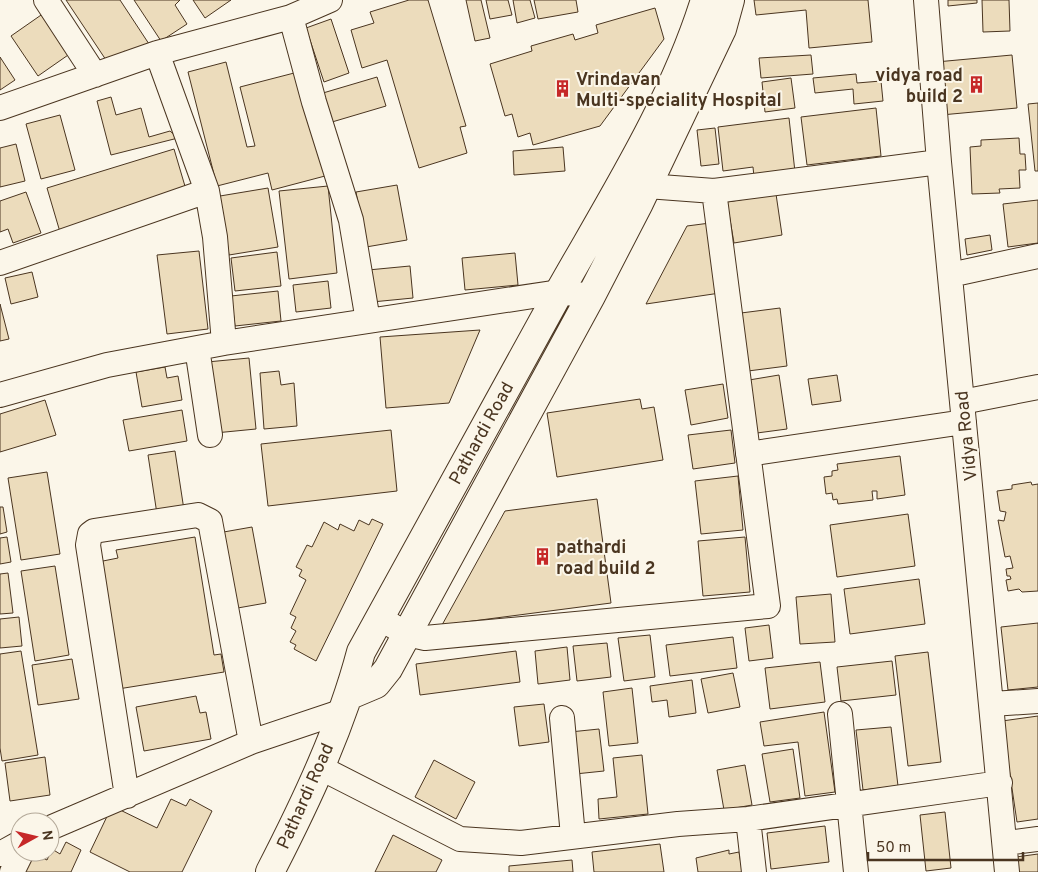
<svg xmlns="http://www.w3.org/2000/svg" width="1038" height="872" font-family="Overpass,sans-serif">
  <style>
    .building { fill: #ecdcbc; stroke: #4a3520 }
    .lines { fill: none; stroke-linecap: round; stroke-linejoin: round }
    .minor-casing { stroke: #4a3520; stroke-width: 26 }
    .major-casing { stroke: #4a3520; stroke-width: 30 }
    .minor { stroke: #fbf6e9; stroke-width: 24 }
    .major { stroke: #fbf6e9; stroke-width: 28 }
    .labels { text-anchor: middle; stroke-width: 4; stroke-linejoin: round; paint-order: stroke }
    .poi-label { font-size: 18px; font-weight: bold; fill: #4a3520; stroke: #fbf6e9; text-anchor: start }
    .street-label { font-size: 18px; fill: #4a3520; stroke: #fbf6e9 }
  </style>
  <rect width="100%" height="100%" fill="#fbf6e9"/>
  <path class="building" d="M66,0H120L151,47L131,60L125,51L108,63Z
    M134,0H180L175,5L187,24L161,41Z
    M193,0H231L205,18Z
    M409,0H428L466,126L460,127L467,153L419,168L387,60L362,68L351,30L374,23L370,12Z
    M466,0H481L490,38L475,41Z
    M486,0H508L512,15L490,19Z
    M513,0H530L535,18L517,23Z
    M534,0H576L578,12L538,19Z
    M754,0H868L872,42L809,48L806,10L756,15Z
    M948,0H977V3L948,6Z
    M982,0H1009L1010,31L983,32Z
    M655,8L664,39L600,126L533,145L530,133L518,137L512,114L505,116L490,64L532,51L531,46L573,34L575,40L598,33L596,25Z
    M44,13L71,53L38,76L11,36Z
    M331,19L349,73L324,82L306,28Z
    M811,55L813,74L761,78L759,58Z
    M1012,55L1017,108L941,115L936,62Z
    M0,57L15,80L0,90Z
    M226,62L247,147L255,146L240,87L298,72L325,176L272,190L268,173L217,186L188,72Z
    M856,74L857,83L881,81L883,101L854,104L853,89L815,93L813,78Z
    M377,77L386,106L332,122L323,93Z
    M791,78L795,108L765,112L762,82Z
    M111,97L116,115L141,108L149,137L170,131L178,138L111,155L97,101Z
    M1038,103V171H1035L1028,104Z
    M876,108L881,156L807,165L801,117Z
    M60,115L75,170L41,179L26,124Z
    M789,118L795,172L754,177L753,167L723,171L718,127Z
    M715,128L719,164L701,166L697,130Z
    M1019,138L1020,154H1025L1026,170H1019L1020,188L999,189L1000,193L972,194L970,147L981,146V140Z
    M16,144L25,181L0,187V148Z
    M563,147L565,171L514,175L513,151Z
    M174,149L187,193L60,232L47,188Z
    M397,185L407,240L366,247L356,192Z
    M328,186L337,273L289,279L279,191Z
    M268,188L278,247L229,255L220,196Z
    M26,192L41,233L13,243L8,229L0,232V201Z
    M776,194L782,235L734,243L727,202Z
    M1038,200V243L1008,247L1003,204Z
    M710,223L720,293L646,304L687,226Z
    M990,235L992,250L967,255L965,239Z
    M199,251L208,329L167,334L157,255Z
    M277,252L281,286L235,291L231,258Z
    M515,253L518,285L465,290L462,258Z
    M410,266L413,298L372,302L368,270Z
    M32,272L38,297L11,304L5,278Z
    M328,281L331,308L296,312L293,285Z
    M278,291L281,321L235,326L231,296Z
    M0,304L9,339L0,341Z
    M780,308L787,366L748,371L741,313Z
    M480,330L449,403L386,408L380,337Z
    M249,358L256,429L215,433L207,362Z
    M165,367L167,378L178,376L182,400L142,407L136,372Z
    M279,371L281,385L294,383L297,426L264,429L260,373Z
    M779,375L787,429L757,433L749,380Z
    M837,375L841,401L812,405L808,379Z
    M723,384L728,418L691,425L685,390Z
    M640,399L642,409L654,407L663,460L557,477L547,413Z
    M45,400L56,435L0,452V414Z
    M182,410L187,441L129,451L123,420Z
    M391,430L397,491L268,506L261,444Z
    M731,430L735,463L693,469L688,435Z
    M175,451L184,510L157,514L148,455Z
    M900,456L905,495L877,499V491H872L873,500L838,504L837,499L833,500L832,493L826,494L824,477L832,476V471L838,470L837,464Z
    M47,472L60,554L21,560L8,478Z
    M738,476L743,530L701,534L695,481Z
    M1031,482L1032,485L1038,484V591L1022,592L1019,589L1008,591L1006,580L1011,579L1010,576H1007L1006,569L1013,568L1010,556L1005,557L998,520L1004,521L1006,512L1000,511L997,491L1012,489V485Z
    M597,499L611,603L442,625L505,511Z
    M0,507H3L7,532L0,534Z
    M908,514L915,566L837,577L830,525Z
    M372,519L383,524L316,661L294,649L296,645L290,642L296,631L291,628L296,617L290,614L306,580L299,576L302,570L296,567L307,545L312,547L324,522L338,530L340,524L354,531L359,520L369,525Z
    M252,527L266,603L232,609L218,533Z
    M7,537L11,562L0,564V538Z
    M195,537L214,655L221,654L224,672L118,689L98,562L118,558L116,550Z
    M745,537L750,592L703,596L698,541Z
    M55,566L69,655L35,661L21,571Z
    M8,573L13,613L0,614V574Z
    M919,579L925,624L850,634L844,589Z
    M831,594L835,642L800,644L796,597Z
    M19,617L22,646L0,648V619Z
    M1038,623V687L1008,690L1001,627Z
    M769,625L773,658L749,661L745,628Z
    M650,635L655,677L624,681L618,638Z
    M733,637L737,668L670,676L666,645Z
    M607,643L611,677L577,681L573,646Z
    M567,647L570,680L538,684L535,651Z
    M21,651L38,755L2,761L0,748V654Z
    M516,651L520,682L420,695L416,664Z
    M928,652L941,762L908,766L895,656Z
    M72,659L79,699L38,705L32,665Z
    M892,661L896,695L841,701L837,667Z
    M820,662L825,702L770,709L765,668Z
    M733,673L740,707L708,713L701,679Z
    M692,680L696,713L669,717L667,700L652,702L650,686Z
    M632,688L638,743L609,746L603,692Z
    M196,696L200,713L206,712L211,739L144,751L136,707Z
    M544,704L549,742L519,746L514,707Z
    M824,712L835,792L805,796L798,742L764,746L760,722Z
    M1038,716V819L1017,822L1002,721Z
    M891,727L898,786L863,790L856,730Z
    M599,729L604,771L575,774L570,732Z
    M793,749L800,798L770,802L762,754Z
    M642,755L648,814L599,819L598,799L617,797L613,758Z
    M45,757L50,795L10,801L5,763Z
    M434,760L475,782L456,819L415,797Z
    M745,765L752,805L724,810L717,770Z
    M171,799L186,806L190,799L212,811L182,872H130L90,852L112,806L157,828Z
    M945,812L951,868L926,871L920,815Z
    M825,826L829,862L771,869L767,833Z
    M393,835L442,860L436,872H375Z
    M66,842L81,850L71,872H25L34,854L47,860L52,849L60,854Z
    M660,844L664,872H594L592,852Z
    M729,850V854L739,852L741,864L746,872H698L696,858Z
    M1038,854V872H1018L1016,857Z
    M572,860L573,872H509V866Z"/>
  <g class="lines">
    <defs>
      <path id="minor" d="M46,0L95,75
        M926,0L939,162L1007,872
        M291,17L314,102L351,220L368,321
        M157,53L207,191L215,237L224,343
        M0,108L157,53L291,17L330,0
        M630,182L647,186L714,191L939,162
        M0,263L207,191
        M950,275L1038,256
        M197,348L210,435
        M0,395L107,365L224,343L559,292L591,296
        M962,402L1038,387
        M748,454L964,422
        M379,618L407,634L425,638L768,606L714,191
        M992,704L1038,701
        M840,714L856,872
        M562,718L573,836
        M319,767L460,839L521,843L678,824L748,819L1000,783
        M127,796L88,545L90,534L94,531L198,515L210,521L251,742
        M748,819L754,872
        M50,828L251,742L343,711
        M1006,843L1038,839
        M0,854L20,843
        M12,872L22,852"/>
      <path id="major" d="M350,695L376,684L388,669L407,634L591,296L639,203L722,29L730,0
        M270,872C306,802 341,728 361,652C427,533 492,413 558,294C611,200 673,103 705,0"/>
    </defs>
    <use href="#minor" class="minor-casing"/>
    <use href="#major" class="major-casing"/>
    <use href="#minor" class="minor"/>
    <use href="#major" class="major"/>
  </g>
  <defs>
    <symbol id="building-bare" viewBox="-9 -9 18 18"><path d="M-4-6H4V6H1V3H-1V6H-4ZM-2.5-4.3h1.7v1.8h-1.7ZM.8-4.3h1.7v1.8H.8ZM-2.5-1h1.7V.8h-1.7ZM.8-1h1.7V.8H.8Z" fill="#c62828" stroke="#fbf6e9" stroke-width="2.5" paint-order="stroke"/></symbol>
  </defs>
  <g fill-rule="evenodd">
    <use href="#building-bare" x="964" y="72" width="25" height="25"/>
    <use href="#building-bare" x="550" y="76" width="25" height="25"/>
    <use href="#building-bare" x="530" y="544" width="25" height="25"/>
  </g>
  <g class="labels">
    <g class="poi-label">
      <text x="963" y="81" text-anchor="end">vidya road<tspan x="963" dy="21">build 2</tspan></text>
      <text x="576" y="85">Vrindavan<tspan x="576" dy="21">Multi-speciality Hospital</tspan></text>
      <text x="556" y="553">pathardi<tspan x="556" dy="21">road build 2</tspan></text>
    </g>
    <g class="street-label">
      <text transform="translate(481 433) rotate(-61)" y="6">Pathardi Road</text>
      <text transform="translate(966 436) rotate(-96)" y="6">Vidya Road</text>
      <text transform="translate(305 796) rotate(-66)" y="6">Pathardi Road</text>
    </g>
  </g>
  <g transform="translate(35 837) rotate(82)"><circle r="24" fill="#fbf6e9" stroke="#b4a999"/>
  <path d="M0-4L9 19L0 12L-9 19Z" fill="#c62828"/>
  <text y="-8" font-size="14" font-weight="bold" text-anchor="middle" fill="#4a3520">N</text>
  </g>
  <path d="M868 852v8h155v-8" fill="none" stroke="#4a3520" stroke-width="2.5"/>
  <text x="876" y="852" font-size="15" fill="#4a3520" stroke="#fbf6e9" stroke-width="4" paint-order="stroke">50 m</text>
</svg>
